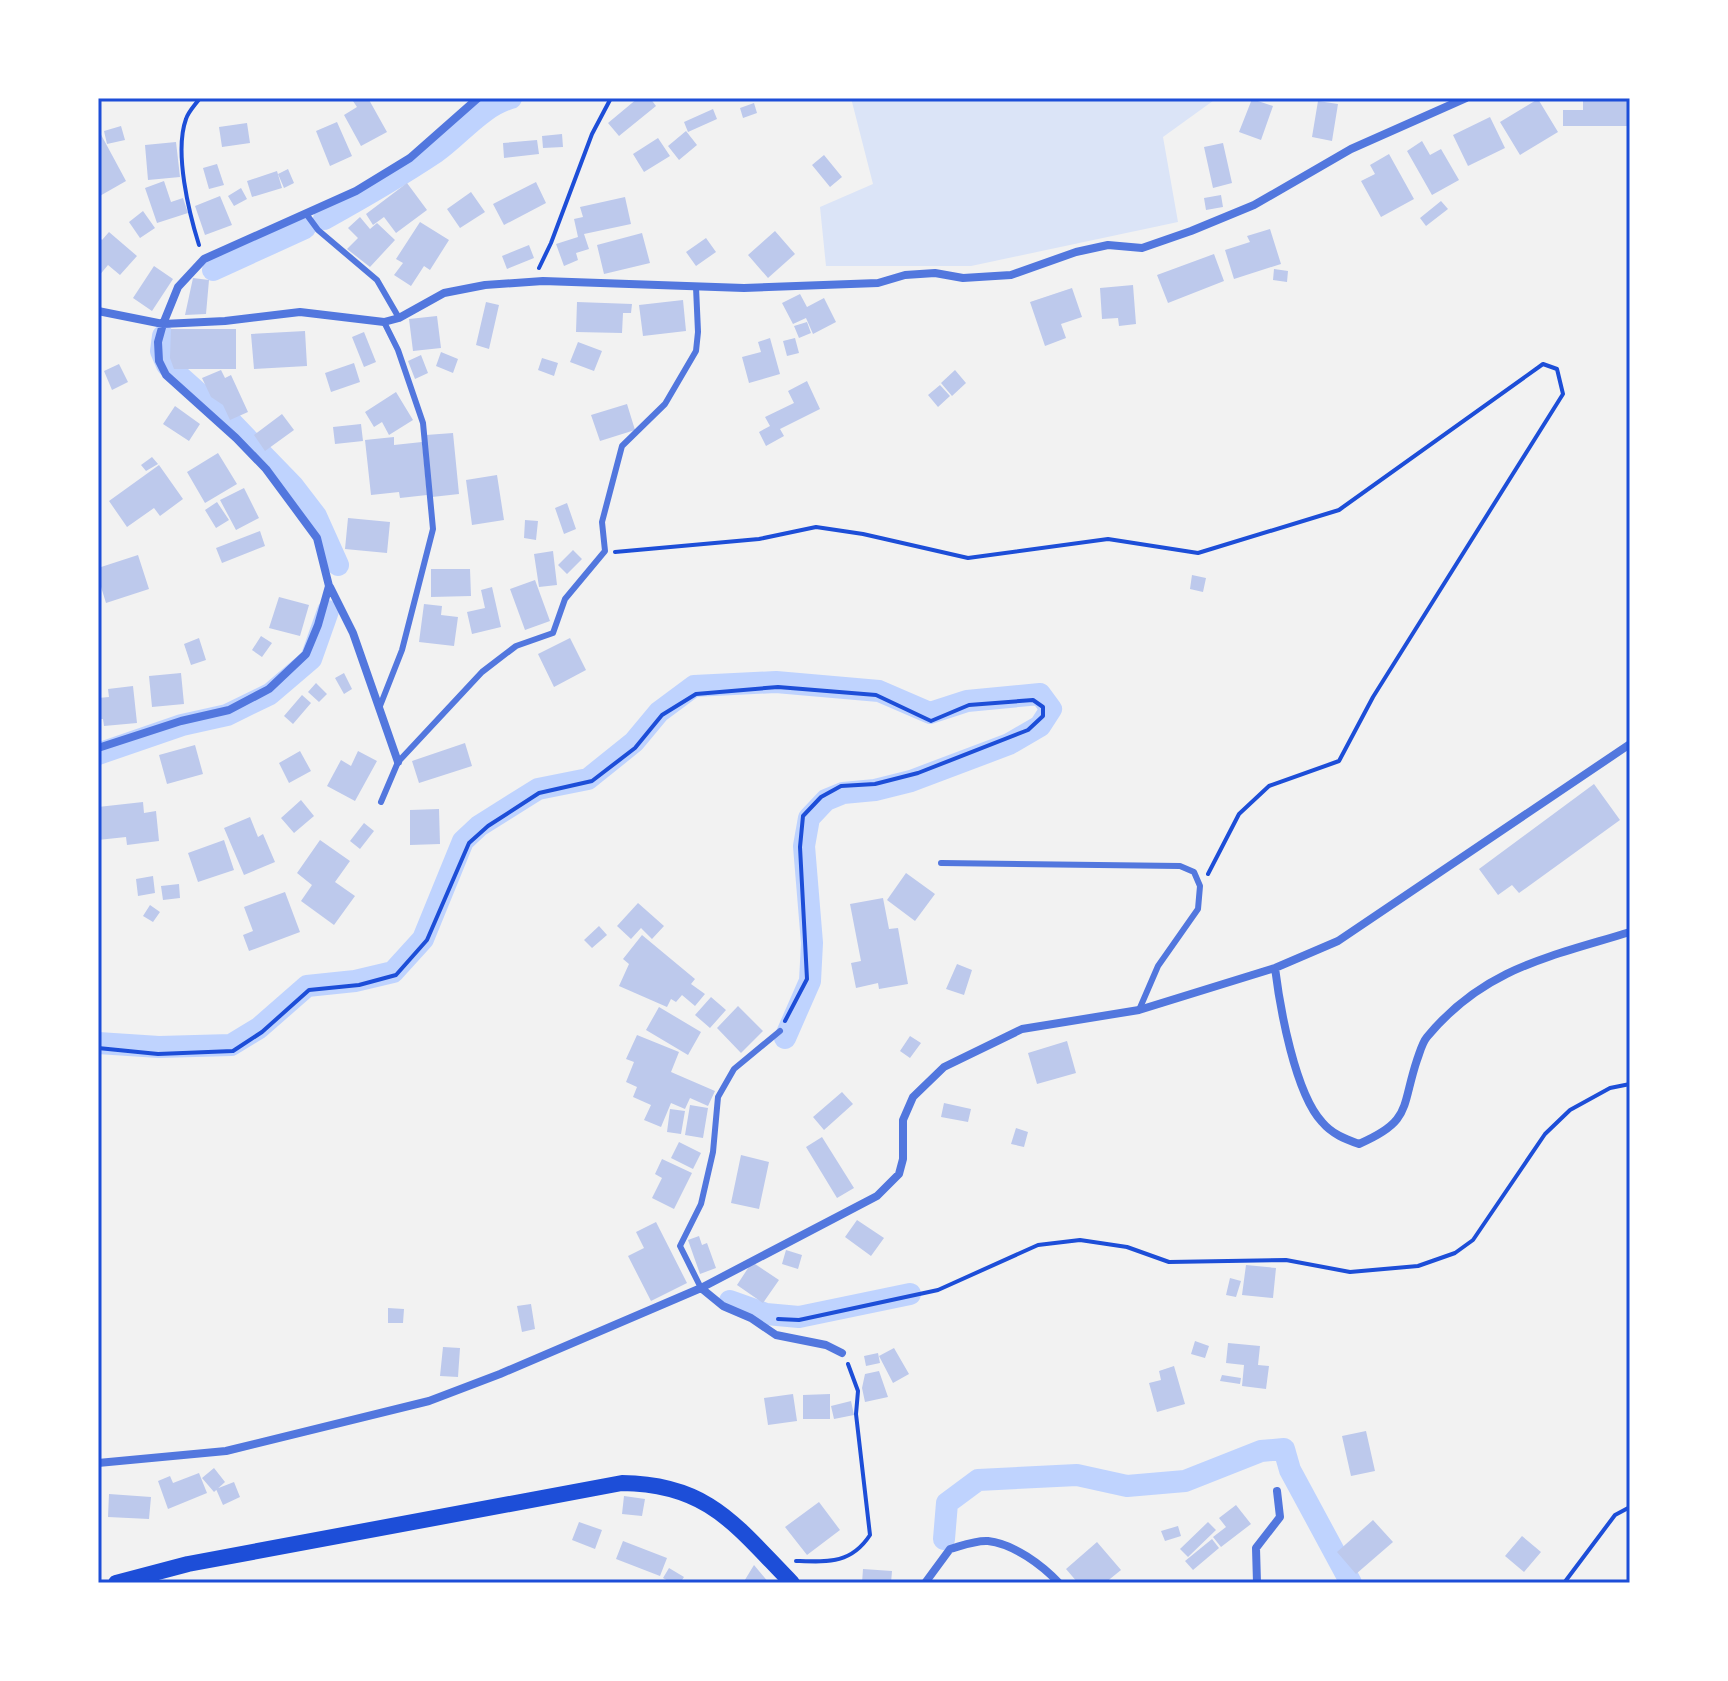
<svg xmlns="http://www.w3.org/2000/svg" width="1728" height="1681" font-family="'Source Serif 4',serif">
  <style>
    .green { fill: #dbe4f7 }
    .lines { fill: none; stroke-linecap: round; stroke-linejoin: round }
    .canal { stroke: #bfd3fe; stroke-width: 22 }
    .building { fill: #bdc9ec }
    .path { stroke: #1d4ed8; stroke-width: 4 }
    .service { stroke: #5277de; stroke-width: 6 }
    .minor { stroke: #5277de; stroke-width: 8 }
    .secondary { stroke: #1d4ed8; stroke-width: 16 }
    .neatline { fill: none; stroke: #1d4ed8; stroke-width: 3 }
  </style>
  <rect width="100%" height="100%" fill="#f2f2f2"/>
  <path class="green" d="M851,98H1217L1163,137L1178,222L971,266H826L820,207L873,184Z"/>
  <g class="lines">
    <path class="canal" d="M324,219C362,198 400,176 436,152C460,135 482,106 511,98
      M213,270L305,228
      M163,336L161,351L167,365L232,423L293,486L316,516L338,565
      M98,754L182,725L227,715L270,694L311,659L328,611
      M98,1043L159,1047L231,1045L259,1028L307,986L355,981L393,972L423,939L463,841L479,826L538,789L588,779L634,742L659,712L694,686L776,682L879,691L930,713L967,701L1040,694L1051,709L1040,726L1009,744L911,781L875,790L843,793L826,800L809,818L804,846L812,943L810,981L785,1038
      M730,1301L766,1314L799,1317L910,1294
      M944,1539L947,1503L978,1480L1077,1475L1127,1486L1185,1481L1261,1451L1284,1449L1290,1470L1351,1583"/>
  </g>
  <path class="building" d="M358,98H368L387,132L361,146L344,115L357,107L353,101Z
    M638,98H650L656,106L619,136L608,123Z
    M1583,98H1627V126H1563V110H1583Z
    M1252,99L1273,106L1261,140L1239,132Z
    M1538,99L1558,132L1520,155L1500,122Z
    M1318,101L1338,104L1332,141L1312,137Z
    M754,103L757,113L743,118L740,108Z
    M713,109L717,119L688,132L684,122Z
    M1490,117L1505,148L1468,166L1453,135Z
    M337,122L352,156L330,166L316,131Z
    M247,123L250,143L222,147L219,127Z
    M121,126L125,140L107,144L104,131Z
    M98,129L126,181L98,197Z
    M686,131L697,145L679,160L668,146Z
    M562,134L563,147L543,148L542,136Z
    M658,138L670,156L644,172L633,154Z
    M537,140L539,154L504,158L503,143Z
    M1422,141L1430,155L1441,149L1459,180L1432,195L1407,151Z
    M176,142L180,177L148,180L145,145Z
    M1223,143L1232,183L1213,188L1204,147Z
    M1389,154L1414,199L1381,217L1361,181L1375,174L1370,165Z
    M824,155L842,177L830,187L812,165Z
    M217,164L224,185L209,189L203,168Z
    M288,169L294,183L284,188L278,174Z
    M277,171L282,188L252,197L247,181Z
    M164,181L171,202L183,198L188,213L157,223L145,188Z
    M536,182L546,203L504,225L493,204Z
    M407,183L427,210L396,233L384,217L373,225L366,214Z
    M241,188L247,199L234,206L228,196Z
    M471,192L485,212L460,228L447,209Z
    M1221,195L1223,207L1206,210L1204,198Z
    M220,196L232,225L205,235L195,206Z
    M625,197L631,224L584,234L589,249L576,253L578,260L564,266L556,244L578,237L574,219L583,217L580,207Z
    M1441,201L1448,209L1426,226L1420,218Z
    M143,211L155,228L140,238L129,222Z
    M360,217L370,229L377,223L395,240L370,267L347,249L358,238L348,228Z
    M420,222L449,240L430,270L424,266L411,286L394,275L403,263L396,259Z
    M1270,229L1281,264L1234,279L1225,250L1250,242L1247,236Z
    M775,231L795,254L768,278L748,255Z
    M109,232L137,256L120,275L108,265L98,277V236L102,240Z
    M642,233L650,263L604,274L597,245Z
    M706,238L716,252L696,266L686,252Z
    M529,245L534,258L507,269L502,256Z
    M1214,254L1224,281L1168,303L1157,275Z
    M154,266L173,279L152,311L133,298Z
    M1274,269L1288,271L1287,282L1273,280Z
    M193,278L209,280L206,314L185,315Z
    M1133,285L1136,324L1119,326L1118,318L1102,319L1100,288Z
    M1072,288L1082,317L1061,324L1066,338L1045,346L1030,302Z
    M800,294L807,307L824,298L836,322L813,334L806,318L793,324L782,303Z
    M683,300L686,331L643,336L639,305Z
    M486,302L499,305L489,349L476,345Z
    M577,302L632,304L631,313H623L622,333L576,332Z
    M437,316L441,348L413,351L409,319Z
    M807,322L811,333L799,338L794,326Z
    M171,329H236V369H174L170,358Z
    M305,331L307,366L254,369L251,334Z
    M364,332L376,362L364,367L352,337Z
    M770,338L780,374L749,383L742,357L761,352L758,342Z
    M795,338L799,353L787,356L783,341Z
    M578,342L602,351L594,371L570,362Z
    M441,352L458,359L453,373L436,366Z
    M421,355L428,373L415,379L408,361Z
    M542,358L558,363L554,376L538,370Z
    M354,363L360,382L331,392L325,373Z
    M119,364L128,382L112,390L104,371Z
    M221,370L225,378L231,375L248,412L230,420L223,405L211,397L202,378Z
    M955,370L966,383L952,396L941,383Z
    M807,381L820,409L780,429L784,436L766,446L759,432L770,426L765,417L794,403L788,391Z
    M940,385L950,396L938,407L928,395Z
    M396,392L413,420L389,435L382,422L374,427L365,412Z
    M627,404L635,430L600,441L591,415Z
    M175,406L200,424L189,441L163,424Z
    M282,414L294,430L265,451L254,435Z
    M361,424L363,441L335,444L333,427Z
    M453,433L459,494L432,497L426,435Z
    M394,437V445L422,442L427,495L400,498L399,492L371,495L365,440Z
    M218,453L237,484L205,503L187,472Z
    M152,457L158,464L146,471L141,465Z
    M159,465L183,499L160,516L154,508L127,527L109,501Z
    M497,475L504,520L472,525L466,480Z
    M244,488L259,518L236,530L220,500Z
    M217,502L229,520L216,528L205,510Z
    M567,503L576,529L564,534L555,508Z
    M348,518L390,522L387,553L345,549Z
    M525,520L538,521L536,540L524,538Z
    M260,531L265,546L222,563L216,548Z
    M573,550L582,559L567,574L558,565Z
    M553,551L557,585L539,587L534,554Z
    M138,555L149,589L106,603L98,577V568Z
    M431,569H470L471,596L431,597Z
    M1192,575L1206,578L1203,592L1190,589Z
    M535,580L550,621L525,630L510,589Z
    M492,587L501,627L472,634L467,612L485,608L481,590Z
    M279,597L309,605L300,636L269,628Z
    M424,604L442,606L441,615L458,617L454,646L419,642Z
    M261,636L272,643L262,657L252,650Z
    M199,638L206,660L191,665L184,644Z
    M570,638L586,670L554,687L538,654Z
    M181,673L184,704L152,707L149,676Z
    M344,673L352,689L344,694L335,678Z
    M316,683L327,694L319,702L308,692Z
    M133,686L137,723L104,726L103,719H98V698L109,697L108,689Z
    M302,695L311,703L293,724L284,716Z
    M465,743L472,766L419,783L412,761Z
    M195,745L203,774L167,784L159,755Z
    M300,751L311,771L289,783L279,763Z
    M358,751L377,761L355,801L327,786L341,760L351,766Z
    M1594,784L1620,820L1519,893L1512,885L1498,895L1479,869Z
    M301,800L314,816L294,833L281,818Z
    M143,802L144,813L156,811L159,841L127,845L126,837L98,840V807Z
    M439,809L440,844L410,845V810Z
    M250,817L258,837L263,834L275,862L244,875L224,828Z
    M364,823L374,831L360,849L350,841Z
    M224,840L234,870L198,882L188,853Z
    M320,840L350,861L335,882L355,896L334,925L301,901L312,885L297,873Z
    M906,873L935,894L915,921L887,900Z
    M153,876L155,893L138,896L136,879Z
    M179,884L180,898L163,900L161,886Z
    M285,892L300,932L249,951L243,935L253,931L244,907Z
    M883,898L889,929L898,928L908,984L879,989L878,983L856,988L851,963L861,961L850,904Z
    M638,903L664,926L652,939L641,928L631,939L617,926Z
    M150,905L160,912L153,922L143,916Z
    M599,926L607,935L592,948L584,940Z
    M642,935L695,979L691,984L705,994L695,1006L682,995L676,1002L671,999L667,1007L619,986L629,964L623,959Z
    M957,964L972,970L964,995L946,989Z
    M711,997L726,1010L710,1028L695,1015Z
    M738,1006L763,1031L741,1053L717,1028Z
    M659,1007L701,1032L688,1055L646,1030Z
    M637,1035L679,1052L671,1072L715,1091L708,1106L690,1098L685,1109L671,1103L661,1127L644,1120L651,1105L633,1097L637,1087L626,1082L634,1062L626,1059Z
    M910,1036L921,1043L910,1058L900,1051Z
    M1067,1041L1076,1073L1037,1084L1028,1053Z
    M842,1092L853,1104L824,1130L813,1117Z
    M944,1103L971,1109L968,1122L941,1117Z
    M690,1105L708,1108L703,1138L685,1135Z
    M670,1109L685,1111L681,1134L667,1132Z
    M1016,1128L1028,1132L1024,1147L1011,1144Z
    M822,1137L854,1188L837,1198L806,1147Z
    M679,1142L701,1153L693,1169L671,1158Z
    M741,1155L769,1162L759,1209L731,1203Z
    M662,1159L692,1173L674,1209L652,1198L662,1178L655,1174Z
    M857,1220L884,1238L871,1256L845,1237Z
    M656,1222L687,1283L651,1301L628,1256L644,1248L636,1232Z
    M699,1236L702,1245L707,1243L716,1268L700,1274L688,1240Z
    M786,1250L802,1255L798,1269L782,1264Z
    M752,1262L779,1280L763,1303L737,1285Z
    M1246,1265L1276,1268L1273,1298L1242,1295Z
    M1230,1278L1241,1281L1236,1297L1226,1295Z
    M531,1304L535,1329L522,1332L517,1306Z
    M388,1308L404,1309L403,1323H388Z
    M1195,1341L1209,1346L1205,1358L1191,1354Z
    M1228,1343L1260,1346L1258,1365L1269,1366L1266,1389L1242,1386L1244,1365L1226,1363Z
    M443,1347L460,1348L458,1377L440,1376Z
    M894,1348L909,1374L893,1383L879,1356Z
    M878,1353L880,1363L866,1366L864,1356Z
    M1174,1366L1185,1404L1157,1412L1149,1383L1161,1380L1159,1371Z
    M879,1371L888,1397L865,1402L862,1388L865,1374Z
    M1222,1375L1241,1378L1240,1384L1220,1381Z
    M793,1394L797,1421L768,1425L764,1398Z
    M830,1394V1419H803V1395Z
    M851,1401L854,1415L834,1419L831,1406Z
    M1366,1431L1375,1471L1351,1476L1342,1436Z
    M214,1468L225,1482L214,1492L202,1478Z
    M199,1473L207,1493L168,1509L158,1481L170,1476L173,1483Z
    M234,1482L240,1497L223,1505L216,1489Z
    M109,1494L151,1497L149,1519L108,1517Z
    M624,1496L645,1499L642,1516L622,1514Z
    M819,1502L840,1530L807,1555L785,1527Z
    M1236,1505L1251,1524L1221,1547L1213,1537L1226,1527L1219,1518Z
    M1373,1520L1393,1542L1356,1574L1337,1552Z
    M579,1522L602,1530L595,1549L572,1540Z
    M1208,1522L1216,1530L1188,1557L1180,1549Z
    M1178,1526L1181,1536L1165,1541L1161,1531Z
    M1522,1536L1541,1552L1524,1572L1505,1556Z
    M1212,1539L1219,1548L1193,1570L1185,1561Z
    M623,1541L667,1558L660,1576L616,1559Z
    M1097,1542L1121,1570L1105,1583H1078L1066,1569Z
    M754,1565L769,1583H743Z
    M669,1568L684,1577L680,1583H672L663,1578Z
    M863,1569L892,1571L891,1583H862Z"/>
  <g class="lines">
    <path class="path" d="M199,245C189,213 174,152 186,119C188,112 195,105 200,98
      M539,268L551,243L592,134L611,98
      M615,552L759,539L816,527L863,534L968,558L1108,539L1198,553L1339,510L1543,364L1557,369L1563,394L1373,697L1339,761L1269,786L1239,814L1208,874
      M98,1048L158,1054L233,1051L262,1032L309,990L359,985L396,975L427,940L469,843L488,826L539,793L592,781L635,748L662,715L696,694L778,687L876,695L931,721L969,705L1033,700L1043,707V716L1028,730L918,773L875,784L841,786L821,797L803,816L800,847L807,979L785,1021
      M778,1319L799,1320L938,1290L1038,1245L1080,1240L1127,1247L1169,1262L1286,1260L1350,1272L1418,1266L1455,1253L1473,1240L1545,1134L1570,1110L1610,1088L1630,1084
      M796,1561C828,1562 851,1564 870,1535L856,1414L858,1391L848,1364
      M1564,1583L1615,1515L1630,1507"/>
    <path class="service" d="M307,215L318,230L377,280L399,318
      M380,706L402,650L433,529L423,423L398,350L384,322
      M381,802L398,762L482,672L516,646L553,633L565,599L605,551L602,522L622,446L665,404L696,351L698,332L696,287
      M941,863L1180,866L1194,872L1200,886L1198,909L1158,966L1139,1010
      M701,1288L680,1246L701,1204L713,1152L718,1097L734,1069L780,1031"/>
    <path class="minor" d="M98,311L163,324L225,321L300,312L384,322L399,318L444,293L485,285L543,281L744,288L878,283L905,275L935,273L963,278L1011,275L1076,252L1108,245L1142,248L1191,231L1254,205L1351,149L1466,98
      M330,587L353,633L398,762
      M98,748L181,721L229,710L269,689L306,654L318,625L329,586L317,538L266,469L236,438L166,375L159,361L158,342L163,324L178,287L204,259L356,191L410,158L478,98
      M1275,968C1280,1008 1295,1093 1322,1122C1332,1134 1345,1139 1359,1144C1412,1121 1401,1108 1417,1060C1420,1052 1422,1043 1427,1037C1484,968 1549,957 1630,932
      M701,1288L723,1306L751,1318L776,1335L826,1345L842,1353
      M98,1463L226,1451L429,1401L500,1374L701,1288L877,1196L899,1174L903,1159V1120L913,1097L944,1067L1022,1029L1139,1010L1275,968L1338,941L1630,744
      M925,1583L950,1549C961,1546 976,1540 988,1541C1014,1544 1042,1565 1059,1583
      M1257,1583L1256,1548L1280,1517L1277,1491"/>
    <path class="secondary" d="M116,1583L188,1564L622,1483C709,1484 736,1526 792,1583"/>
  </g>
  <rect width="1728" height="1681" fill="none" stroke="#ffffff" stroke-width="200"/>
  <rect x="100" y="100" width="1528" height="1481" class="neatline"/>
</svg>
